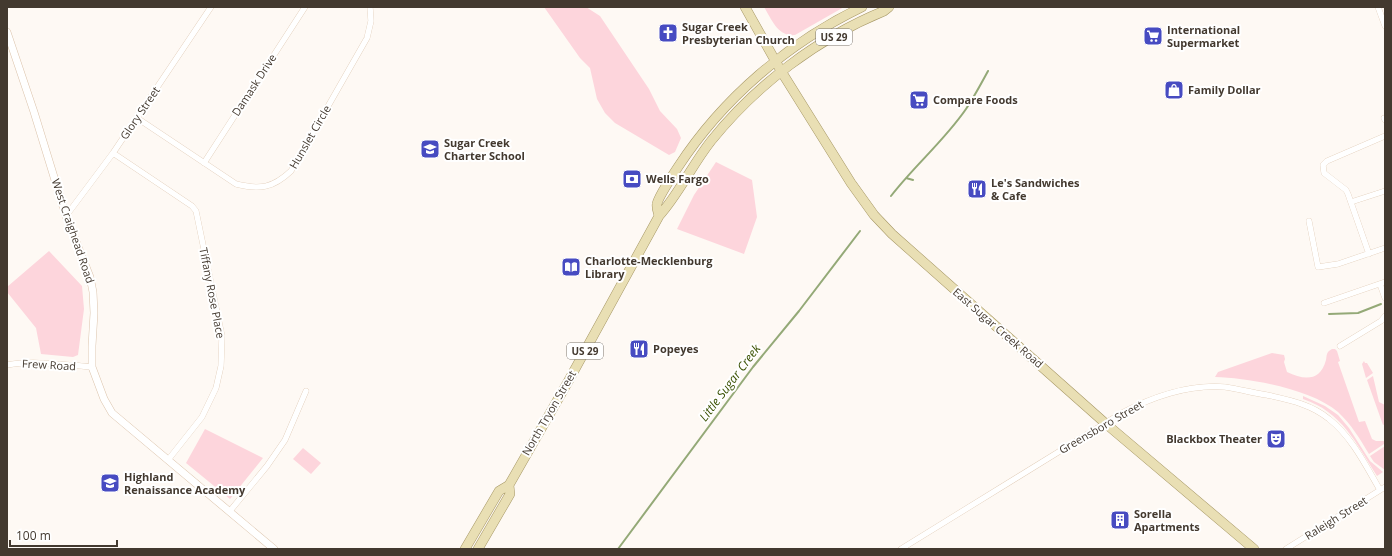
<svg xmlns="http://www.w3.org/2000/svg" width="1392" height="556" font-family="'Open Sans',sans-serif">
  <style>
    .green { fill: #fdd5dc }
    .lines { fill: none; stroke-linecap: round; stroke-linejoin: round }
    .stream { stroke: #94a977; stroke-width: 2 }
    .minor-casing { stroke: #dcc4ac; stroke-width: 6 }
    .tertiary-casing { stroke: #dcc4ac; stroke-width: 8 }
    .primary-casing { stroke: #a69765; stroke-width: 10 }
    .minor { stroke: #fff; stroke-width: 5.5 }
    .tertiary { stroke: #fff; stroke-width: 7 }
    .primary { stroke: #e9dfb4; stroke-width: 9 }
    .labels { text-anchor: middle; stroke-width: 4; stroke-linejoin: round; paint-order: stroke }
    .shield { fill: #fff; stroke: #7b746d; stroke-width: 1 }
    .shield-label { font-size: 10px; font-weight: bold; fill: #43392f }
    .poi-label { font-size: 11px; font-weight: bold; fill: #43392f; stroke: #fff; text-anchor: start }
    .street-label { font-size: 11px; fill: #43392f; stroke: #fff }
    .water-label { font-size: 12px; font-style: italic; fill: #395000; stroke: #fff }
  </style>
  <rect width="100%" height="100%" fill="#fef9f4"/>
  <path class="green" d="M544,7H586L600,16L649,89L660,111L677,129L681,138L675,152L669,155L615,123L605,113L597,99L590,68L580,58Z
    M764,7H844L795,35C778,37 772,20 764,7Z
    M716,162L752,180L757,217L744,254L677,229L694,195Z
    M49,251L82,286L84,309L78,355L73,357L41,354L36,328L7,292V287Z
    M1332,349H1335L1337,351L1340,361L1338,362L1359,422L1365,421L1372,439L1376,441H1384V444L1369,454C1360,439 1351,424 1338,412C1311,389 1250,378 1215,377L1218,372L1272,353L1284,355L1285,359L1284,362L1287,372C1304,380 1320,382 1326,360C1327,355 1326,352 1332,349Z
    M1364,361L1365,363H1367L1373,373L1366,378L1362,364Z
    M1373,376L1379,402L1385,405V424L1383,425L1367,380Z
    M1303,396L1325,406L1338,415L1349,428L1370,461L1383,472L1377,476C1356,443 1342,412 1303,399Z
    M205,429L263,458L230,499L186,463Z
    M1385,446V470L1374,462L1370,456Z
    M303,448L321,463L311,474L293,459Z"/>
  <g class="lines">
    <path class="stream" d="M906,178L913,180
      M891,196C914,166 944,141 966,109C974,97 981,84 988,71
      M1329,314L1358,313L1381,304
      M618,549L753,367L799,311L860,231"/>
    <defs>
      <path id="minor" d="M1378,7L1385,26
        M137,118L236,184C260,190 273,188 291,171L367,38L371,21L370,7
        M1384,118L1385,120
        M113,153L192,206L196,211L222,336L221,366L216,388L202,417L168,460
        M204,163L305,7
        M1351,202L1385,191
        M66,216L113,153L211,7
        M1309,221L1318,267L1338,264L1385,248
        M1369,254L1348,194L1346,190L1324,173L1323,165L1327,161L1385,136
        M1380,284L1385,298
        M1324,303L1385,282
        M1340,346L1381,321L1385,316
        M7,365C34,360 64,365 92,367
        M230,511L267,466L285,440L306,391
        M901,549L1120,414C1152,397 1188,384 1225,387C1239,389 1253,393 1267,395C1289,400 1311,404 1329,419C1352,437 1366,466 1380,490
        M1286,549L1385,487"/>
      <path id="tertiary" d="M7,32L34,112L66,216L90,277L93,292L94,313L92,346V367L104,399L112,413L274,549"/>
      <path id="primary" d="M745,7L781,71L851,183L874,215L892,234L1105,423L1254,549
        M659,216C658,212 656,207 657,204C658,198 674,173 678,167C723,98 788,43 862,7
        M465,549L499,491L509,485L569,380L659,216C679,194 692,165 711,141C756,85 818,38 884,11L889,7
        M478,549L510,494L509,485"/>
    </defs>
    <use href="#minor" class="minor-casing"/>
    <use href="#tertiary" class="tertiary-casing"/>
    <use href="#primary" class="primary-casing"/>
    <use href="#minor" class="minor"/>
    <use href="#tertiary" class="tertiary"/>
    <use href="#primary" class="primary"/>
  </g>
  <defs>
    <symbol id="church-square" viewBox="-11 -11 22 22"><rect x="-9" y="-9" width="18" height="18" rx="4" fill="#474bc1" stroke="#fff"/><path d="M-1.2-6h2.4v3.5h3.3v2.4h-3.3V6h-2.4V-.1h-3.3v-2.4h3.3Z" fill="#fff"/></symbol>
    <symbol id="supermarket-square" viewBox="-11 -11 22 22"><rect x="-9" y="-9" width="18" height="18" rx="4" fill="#474bc1" stroke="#fff"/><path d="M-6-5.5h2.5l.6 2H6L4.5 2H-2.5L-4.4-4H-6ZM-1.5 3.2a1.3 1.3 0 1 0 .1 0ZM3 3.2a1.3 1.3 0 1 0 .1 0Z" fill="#fff"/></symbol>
    <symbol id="shop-square" viewBox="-11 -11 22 22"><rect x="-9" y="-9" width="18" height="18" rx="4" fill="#474bc1" stroke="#fff"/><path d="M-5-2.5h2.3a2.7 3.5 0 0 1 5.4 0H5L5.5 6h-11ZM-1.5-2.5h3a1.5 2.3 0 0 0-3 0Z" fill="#fff"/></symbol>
    <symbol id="school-square" viewBox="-11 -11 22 22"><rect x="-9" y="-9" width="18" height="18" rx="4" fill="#474bc1" stroke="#fff"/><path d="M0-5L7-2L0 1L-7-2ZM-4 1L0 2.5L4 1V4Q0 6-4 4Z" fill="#fff"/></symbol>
    <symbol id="bank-square" viewBox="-11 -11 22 22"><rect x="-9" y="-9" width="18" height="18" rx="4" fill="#474bc1" stroke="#fff"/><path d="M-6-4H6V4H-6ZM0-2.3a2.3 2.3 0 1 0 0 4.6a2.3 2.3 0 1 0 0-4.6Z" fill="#fff"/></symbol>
    <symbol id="restaurant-square" viewBox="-11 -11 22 22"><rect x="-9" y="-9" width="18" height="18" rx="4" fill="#474bc1" stroke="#fff"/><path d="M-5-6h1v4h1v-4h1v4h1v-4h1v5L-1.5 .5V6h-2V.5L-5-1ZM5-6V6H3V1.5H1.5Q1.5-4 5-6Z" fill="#fff"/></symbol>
    <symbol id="library-square" viewBox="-11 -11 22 22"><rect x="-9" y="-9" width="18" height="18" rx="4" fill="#474bc1" stroke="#fff"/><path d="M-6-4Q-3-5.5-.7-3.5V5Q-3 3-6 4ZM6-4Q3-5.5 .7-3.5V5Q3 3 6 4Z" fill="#fff"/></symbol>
    <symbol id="theatre-square" viewBox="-11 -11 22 22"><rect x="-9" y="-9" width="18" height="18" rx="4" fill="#474bc1" stroke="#fff"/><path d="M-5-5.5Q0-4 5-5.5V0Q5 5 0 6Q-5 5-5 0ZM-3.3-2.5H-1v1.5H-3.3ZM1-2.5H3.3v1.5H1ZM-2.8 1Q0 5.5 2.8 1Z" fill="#fff"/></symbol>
    <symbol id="building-square" viewBox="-11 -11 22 22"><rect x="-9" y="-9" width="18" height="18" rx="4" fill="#474bc1" stroke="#fff"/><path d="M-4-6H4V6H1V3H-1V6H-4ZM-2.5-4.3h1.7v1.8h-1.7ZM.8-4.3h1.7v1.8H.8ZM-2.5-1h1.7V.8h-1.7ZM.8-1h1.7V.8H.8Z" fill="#fff"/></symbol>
  </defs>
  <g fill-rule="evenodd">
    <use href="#church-square" x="657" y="22" width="22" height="22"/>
    <use href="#supermarket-square" x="1142" y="25" width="22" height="22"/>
    <use href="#shop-square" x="1163" y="79" width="22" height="22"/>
    <use href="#supermarket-square" x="908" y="89" width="22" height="22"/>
    <use href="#school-square" x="419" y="138" width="22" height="22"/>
    <use href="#bank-square" x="621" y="168" width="22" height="22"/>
    <use href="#restaurant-square" x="966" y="178" width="22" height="22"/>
    <use href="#library-square" x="560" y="256" width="22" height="22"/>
    <use href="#restaurant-square" x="628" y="338" width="22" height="22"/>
    <use href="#theatre-square" x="1265" y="428" width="22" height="22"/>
    <use href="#school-square" x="99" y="472" width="22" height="22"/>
    <use href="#building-square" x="1109" y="509" width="22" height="22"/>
  </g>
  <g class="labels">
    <g class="shield">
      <rect x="816" y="29" width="36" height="16" rx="3"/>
      <rect x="567" y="343" width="36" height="16" rx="3"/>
    </g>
    <g class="shield-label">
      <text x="834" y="41">US 29</text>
      <text x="585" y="355">US 29</text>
    </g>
    <g class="poi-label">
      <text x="682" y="31">Sugar Creek<tspan x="682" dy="13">Presbyterian Church</tspan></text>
      <text x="1167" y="34">International<tspan x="1167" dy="13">Supermarket</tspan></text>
      <text x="1188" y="94">Family Dollar</text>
      <text x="933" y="104">Compare Foods</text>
      <text x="444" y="147">Sugar Creek<tspan x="444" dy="13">Charter School</tspan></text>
      <text x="646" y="183">Wells Fargo</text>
      <text x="991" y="187">Le's Sandwiches<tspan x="991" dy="13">&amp; Cafe</tspan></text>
      <text x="585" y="265">Charlotte-Mecklenburg<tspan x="585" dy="13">Library</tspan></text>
      <text x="653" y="353">Popeyes</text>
      <text x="1262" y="443" text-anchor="end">Blackbox Theater</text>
      <text x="124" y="481">Highland<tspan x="124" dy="13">Renaissance Academy</tspan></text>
      <text x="1134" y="518">Sorella<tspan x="1134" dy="13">Apartments</tspan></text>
    </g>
    <g class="street-label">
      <text transform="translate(254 85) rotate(-57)" y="4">Damask Drive</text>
      <text transform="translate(140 113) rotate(-56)" y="4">Glory Street</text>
      <text transform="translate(310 137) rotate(-60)" y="4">Hunslet Circle</text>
      <text transform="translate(73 231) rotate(71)" y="4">West Craighead Road</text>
      <text transform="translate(212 293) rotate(79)" y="4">Tiffany Rose Place</text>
      <text transform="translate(998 328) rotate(41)" y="4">East Sugar Creek Road</text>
      <text transform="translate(49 365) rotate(3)" y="4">Frew Road</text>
      <text transform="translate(549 413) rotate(-60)" y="4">North Tryon Street</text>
      <text transform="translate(1101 427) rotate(-30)" y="4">Greensboro Street</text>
      <text transform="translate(1336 518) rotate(-32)" y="4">Raleigh Street</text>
    </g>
    <g class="water-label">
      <text transform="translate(730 383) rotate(-53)" y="4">Little Sugar Creek</text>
    </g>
  </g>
  <rect width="1392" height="556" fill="none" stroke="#43392f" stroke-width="16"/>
  <path d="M10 540v6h107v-6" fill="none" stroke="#43392f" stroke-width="2"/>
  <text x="16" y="540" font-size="12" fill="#43392f" stroke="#ffffff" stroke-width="3" paint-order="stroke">100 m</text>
</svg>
